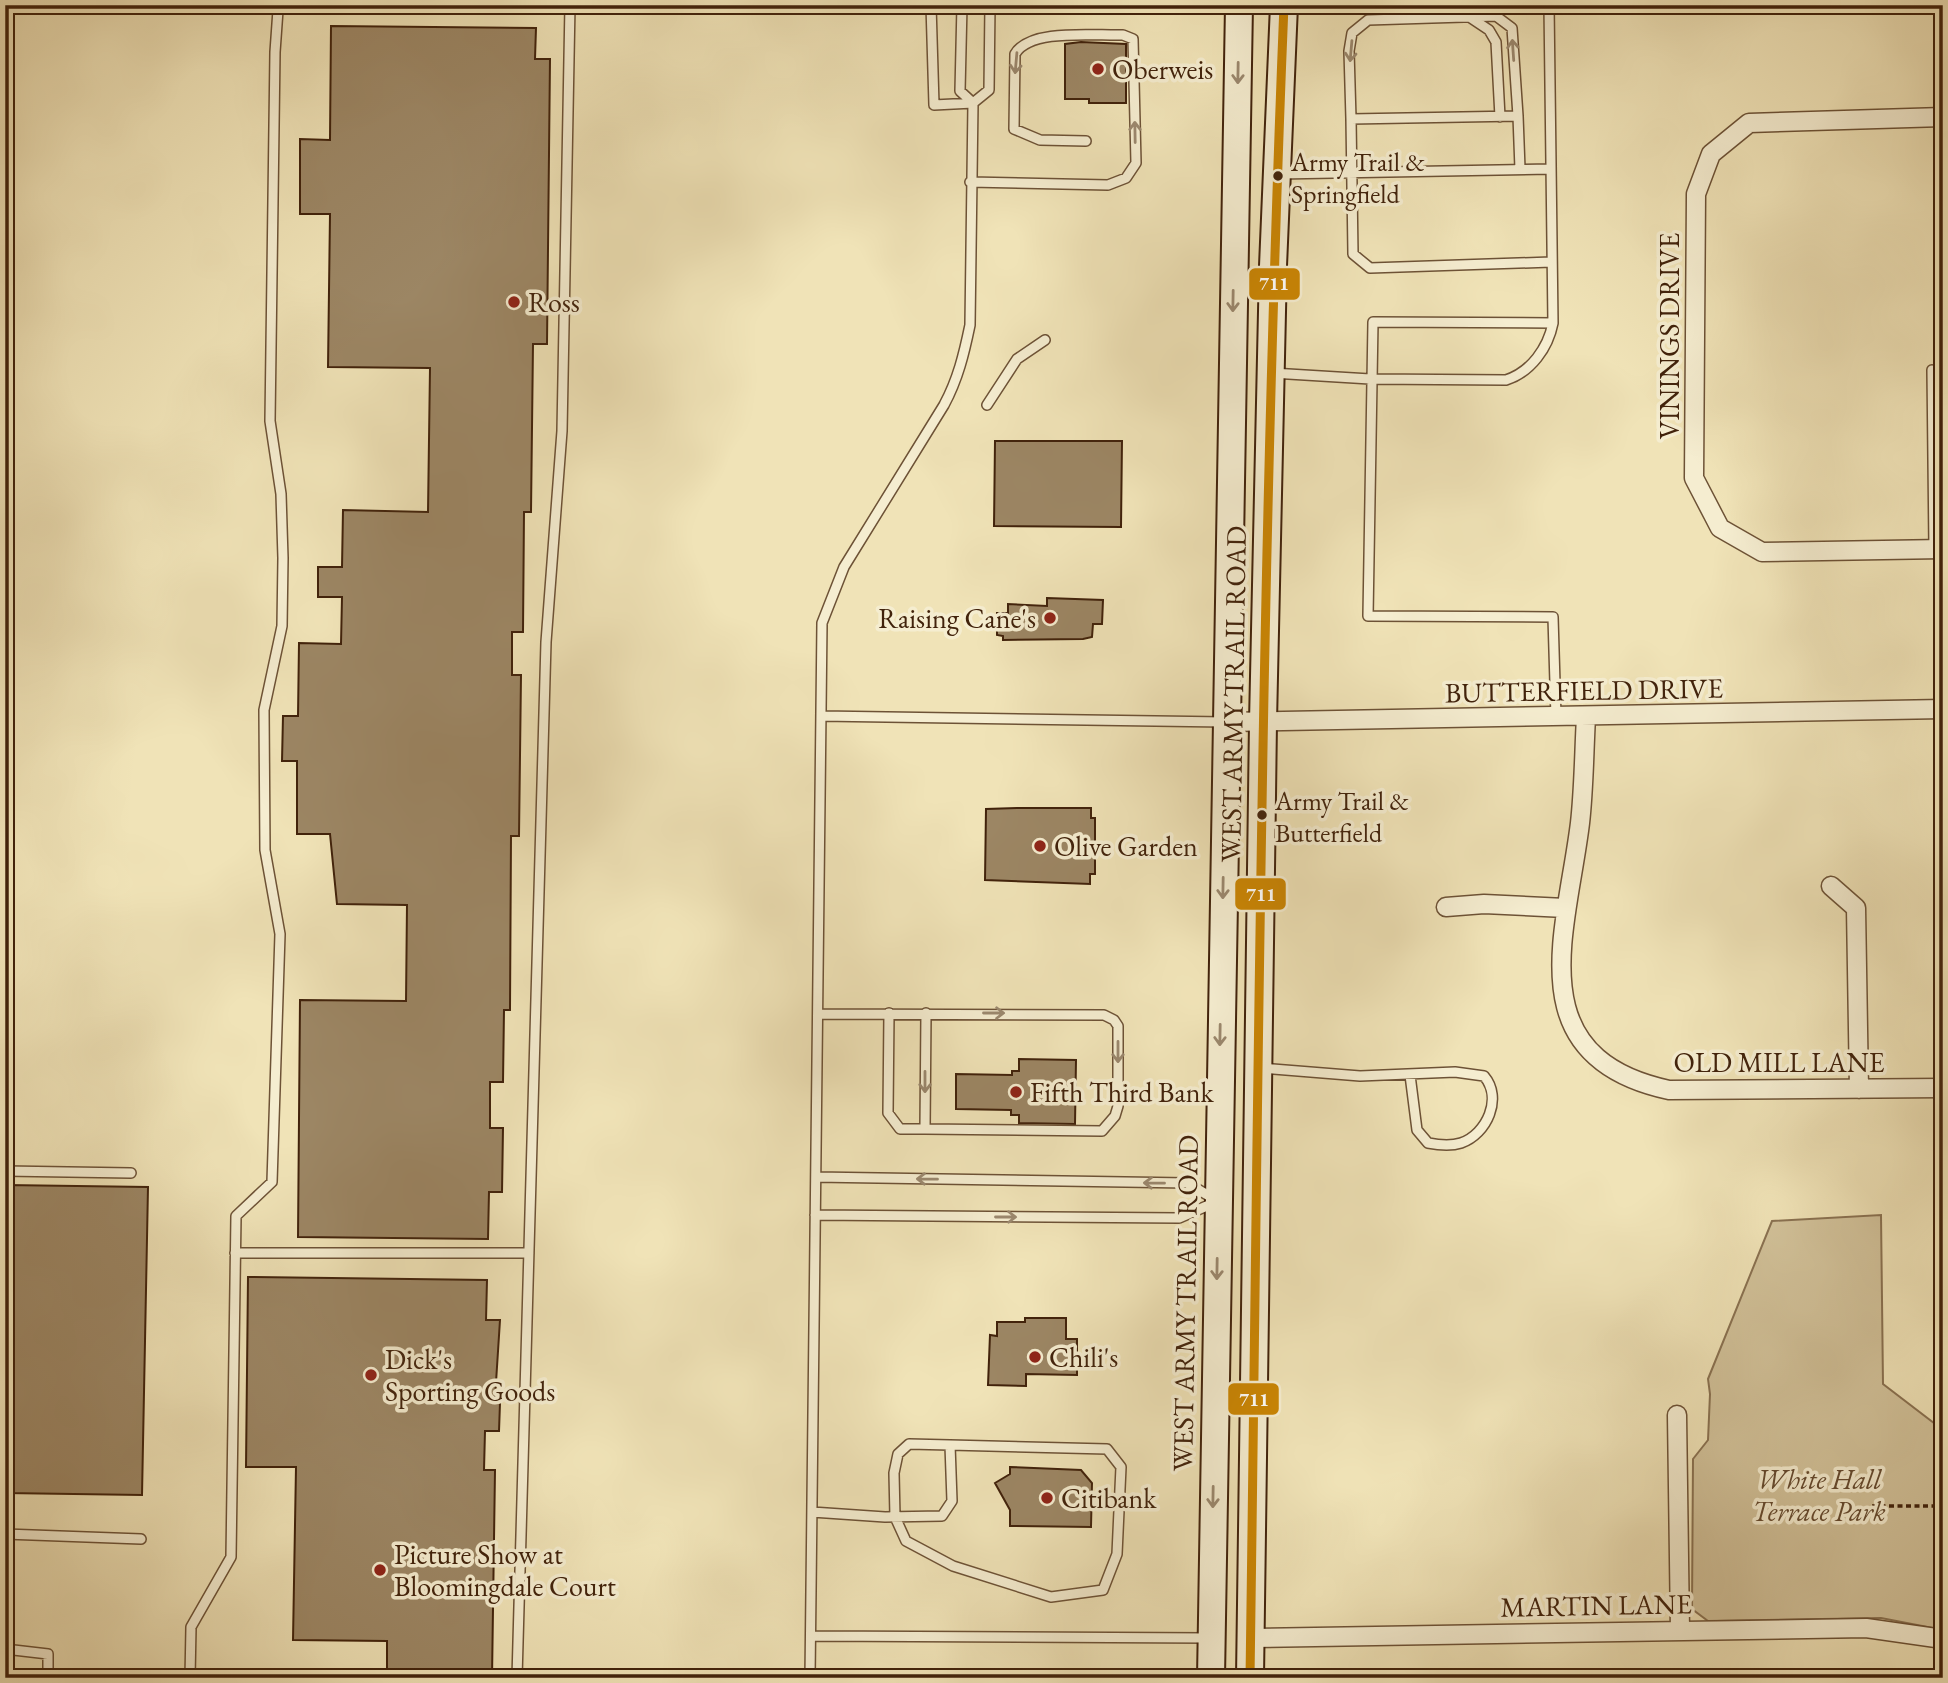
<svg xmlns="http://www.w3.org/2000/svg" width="1948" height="1683" font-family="'EB Garamond',serif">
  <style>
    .green { fill: #d2c29a; stroke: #8a7252; stroke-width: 2 }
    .building { fill: #9c8664; stroke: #41220b; stroke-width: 2 }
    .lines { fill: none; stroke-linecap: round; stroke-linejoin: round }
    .service-casing { stroke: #6d5236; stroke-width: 12 }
    .minor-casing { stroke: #6d5236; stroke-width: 21 }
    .secondary-casing { stroke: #41220b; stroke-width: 30 }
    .path { stroke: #41220b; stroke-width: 3.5; stroke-dasharray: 5 3.5; stroke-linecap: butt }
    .service { stroke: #f5edd0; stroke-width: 9 }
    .minor { stroke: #f5edd0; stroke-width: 18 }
    .secondary { stroke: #f5edd0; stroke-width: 26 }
    .bus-1-casing { stroke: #f5edd0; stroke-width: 14 }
    .bus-1 { stroke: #ca8503; stroke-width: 9 }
    .oneway { stroke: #9b886e }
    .poi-dot { fill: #8f2418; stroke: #f5edd0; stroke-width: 2.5 }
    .bus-dot { fill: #41220b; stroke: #f5edd0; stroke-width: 2.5 }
    .labels { text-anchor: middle; stroke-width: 7; stroke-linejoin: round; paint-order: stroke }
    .bus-label { font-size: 26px; fill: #41220b; stroke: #f5edd0; text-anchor: start }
    .poi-label { font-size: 28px; fill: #41220b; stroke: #f5edd0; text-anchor: start }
    .street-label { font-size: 28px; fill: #41220b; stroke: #f5edd0 }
    .park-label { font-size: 28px; font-style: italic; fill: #654a2f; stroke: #f5edd0 }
    .line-badge { stroke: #f5edd0; stroke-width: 2.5 }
    .badge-label { font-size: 19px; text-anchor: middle; font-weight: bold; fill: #fff }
  </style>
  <rect width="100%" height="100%" fill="#f0e3b7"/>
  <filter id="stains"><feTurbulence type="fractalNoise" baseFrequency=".00286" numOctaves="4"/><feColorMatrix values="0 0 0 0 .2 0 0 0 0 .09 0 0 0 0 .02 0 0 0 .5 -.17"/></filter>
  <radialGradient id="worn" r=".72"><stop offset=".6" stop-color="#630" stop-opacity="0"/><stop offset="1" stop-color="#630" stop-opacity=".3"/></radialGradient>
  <path class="green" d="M1881,1215L1883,1384L1943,1430V1630L1881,1618L1708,1621L1692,1609L1693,1459L1708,1440L1710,1394L1708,1379L1772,1221Z"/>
  <path class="building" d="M331,26L536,28L535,59H550L547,344H533L531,512H524L523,632H512V675H521L519,836H511L510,1010H504L503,1082H490V1128H503L502,1192H489L488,1239L298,1237L300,1000L406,1001L407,905L337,904L330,834H297V761H282L283,716H298L299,643L341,644L342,597H318V567H342L343,510L428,512L430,368L328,367L330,214H300V139L330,140Z
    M1081,42L1126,44V103H1089V99H1065V44Z
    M995,441H1122L1121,527L994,526Z
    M1047,598L1103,600L1102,624H1093L1092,637L1083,639L1003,640V636L997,635V613H1008V604L1047,606Z
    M1017,808H1091V818H1095V874H1090V884L985,880L986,809Z
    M1019,1059L1076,1060L1075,1124L1019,1123V1115H1011V1110L956,1109V1074L1012,1075V1071H1019Z
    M5,1185L148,1187L142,1495L5,1493Z
    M248,1277L487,1280L486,1320H500L495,1398L500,1403L499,1431H485L484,1470H495L492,1678H387V1641L293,1640L296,1467H246Z
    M1025,1318H1066V1339H1077V1375L1026,1374V1386L988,1385L990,1335L997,1336V1322H1025Z
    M1010,1467L1081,1470L1092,1483L1091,1527L1010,1526V1510L995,1483L1010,1474Z"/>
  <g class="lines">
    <defs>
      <path id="service" d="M931,5L934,105L973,103L989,90L990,5
        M1471,18L1489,30L1496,42L1500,117
        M1351,119L1349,51L1352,33L1368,20L1496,16L1512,28L1518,116
        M1520,169L1518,116L1351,119L1353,254L1370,268L1551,262
        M1279,174L1550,169
        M970,182L1108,185L1126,178L1136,163L1133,39L1123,35C1094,36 1030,28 1015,54L1014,129L1040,140L1086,141
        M1553,323L1373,322L1368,616L1553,617L1556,717
        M1932,370L1934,549
        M1272,373L1370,379L1506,380C1531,372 1548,348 1553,323L1549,5
        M987,405L1017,359L1045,340
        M821,716L1225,722
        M889,1013L888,1113L900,1129H925L926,1013
        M818,1014L1104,1015L1114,1020L1118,1026V1106L1115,1116L1102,1131L925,1129
        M1260,1068L1360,1076L1455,1072L1484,1076C1503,1098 1487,1134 1461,1143C1452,1146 1438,1145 1428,1143L1417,1130L1410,1075
        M5,1171L131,1173
        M816,1177L1187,1183L1216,1200
        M815,1215L1179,1218L1216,1202
        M235,1253H529
        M812,1512L885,1517L942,1516L952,1501L950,1445L909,1444L898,1454L894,1473L895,1517L906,1541L953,1566L1051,1597L1103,1590L1117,1554L1121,1467L1107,1449L950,1445
        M5,1534L141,1539
        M811,1636L1208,1638
        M5,1649L48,1654V1678
        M190,1678L191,1627L231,1557L236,1216L272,1182L280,934L265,850L264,710L282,626L283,558L281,494L270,421L275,52L278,10L285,5
        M517,1678L546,642L562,431L570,5
        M810,1678L822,623L844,567L944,405C958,379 964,354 970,325L973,103L960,91L962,5"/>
      <path id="minor" d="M1943,117L1749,123L1711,154L1696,194L1694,478L1720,528L1762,552L1943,549
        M1586,717C1584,752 1584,788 1580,823C1567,931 1516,1057 1669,1090L1943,1088
        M1225,722L1943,709
        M1831,886L1856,908L1859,1089
        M1446,907L1484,904L1565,908
        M1677,1415L1680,1630
        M1250,1638L1866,1628L1943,1639"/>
      <path id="secondary" d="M1211,1678L1239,5
        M1250,1678L1263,722L1273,266L1284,5"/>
    </defs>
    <use href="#service" class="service-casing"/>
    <use href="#minor" class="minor-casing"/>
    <use href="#secondary" class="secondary-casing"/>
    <path class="path" d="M1872,1506H1943"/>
    <use href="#service" class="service"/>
    <use href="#minor" class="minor"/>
    <use href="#secondary" class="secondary"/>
    <defs>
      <path id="bus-1" d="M1250,1678C1258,1120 1261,562 1284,5"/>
    </defs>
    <use href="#bus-1" class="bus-1-casing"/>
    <use href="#bus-1" class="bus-1"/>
  </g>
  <defs><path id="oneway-shaft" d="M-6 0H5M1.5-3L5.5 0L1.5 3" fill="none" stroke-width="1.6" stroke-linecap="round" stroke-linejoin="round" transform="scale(1.75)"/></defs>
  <g class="oneway">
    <use href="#oneway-shaft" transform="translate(1513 50) rotate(-94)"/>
    <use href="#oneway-shaft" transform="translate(1351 51) rotate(95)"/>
    <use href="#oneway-shaft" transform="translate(1016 63) rotate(95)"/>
    <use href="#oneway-shaft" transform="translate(1238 73) rotate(91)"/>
    <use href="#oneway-shaft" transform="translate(1135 132) rotate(-91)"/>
    <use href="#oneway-shaft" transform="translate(1233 301) rotate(91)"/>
    <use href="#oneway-shaft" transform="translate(1223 888) rotate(91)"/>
    <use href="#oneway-shaft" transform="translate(994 1013)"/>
    <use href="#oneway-shaft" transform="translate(1220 1035) rotate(91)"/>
    <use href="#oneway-shaft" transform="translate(1118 1052) rotate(90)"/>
    <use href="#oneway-shaft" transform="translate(925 1082) rotate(90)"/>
    <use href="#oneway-shaft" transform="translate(927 1179) rotate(-179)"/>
    <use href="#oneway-shaft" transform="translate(1154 1183) rotate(-179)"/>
    <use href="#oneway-shaft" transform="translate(1006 1217)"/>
    <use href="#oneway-shaft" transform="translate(1217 1269) rotate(91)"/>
    <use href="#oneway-shaft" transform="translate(1213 1497) rotate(91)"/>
  </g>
  <g class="poi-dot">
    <circle cx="1098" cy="69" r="7"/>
    <circle cx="514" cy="302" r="7"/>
    <circle cx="1050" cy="618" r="7"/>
    <circle cx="1040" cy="846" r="7"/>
    <circle cx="1016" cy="1092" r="7"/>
    <circle cx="1035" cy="1357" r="7"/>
    <circle cx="371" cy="1375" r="7"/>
    <circle cx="1047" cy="1498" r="7"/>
    <circle cx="380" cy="1570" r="7"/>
  </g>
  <g class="bus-dot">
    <circle cx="1278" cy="176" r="6"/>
    <circle cx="1262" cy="815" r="6"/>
  </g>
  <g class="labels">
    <g class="bus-label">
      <text x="1291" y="171">Army Trail &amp;<tspan x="1291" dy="32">Springfield</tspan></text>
      <text x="1275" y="810">Army Trail &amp;<tspan x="1275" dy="32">Butterfield</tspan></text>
    </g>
    <g class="poi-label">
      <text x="1112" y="79">Oberweis</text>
      <text x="528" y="312">Ross</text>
      <text x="1036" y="628" text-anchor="end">Raising Cane's</text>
      <text x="1054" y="856">Olive Garden</text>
      <text x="1030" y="1102">Fifth Third Bank</text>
      <text x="1049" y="1367">Chili's</text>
      <text x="385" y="1369">Dick's<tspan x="385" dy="32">Sporting Goods</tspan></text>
      <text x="1061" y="1508">Citibank</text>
      <text x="394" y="1564">Picture Show at<tspan x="394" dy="32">Bloomingdale Court</tspan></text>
    </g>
    <g class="street-label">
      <text transform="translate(1669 336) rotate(-90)" y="10">VININGS DRIVE</text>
      <text transform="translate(1584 690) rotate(-1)" y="10">BUTTERFIELD DRIVE</text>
      <text transform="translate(1233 694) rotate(-89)" y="10">WEST ARMY TRAIL ROAD</text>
      <text x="1779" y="1072">OLD MILL LANE</text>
      <text transform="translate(1185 1303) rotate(-89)" y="10">WEST ARMY TRAIL ROAD</text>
      <text transform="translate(1596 1605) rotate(-1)" y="10">MARTIN LANE</text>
    </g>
    <g class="park-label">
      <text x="1819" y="1489">White Hall<tspan x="1819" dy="32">Terrace Park</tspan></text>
    </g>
  </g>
  <g class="line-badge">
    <rect x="1248" y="267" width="53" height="34" rx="7" fill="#ca8503"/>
    <rect x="1234" y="877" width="53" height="34" rx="7" fill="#ca8503"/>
    <rect x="1227" y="1382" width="53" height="34" rx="7" fill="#ca8503"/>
  </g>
  <g class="badge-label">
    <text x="1274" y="290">711</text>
    <text x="1261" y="901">711</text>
    <text x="1254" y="1406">711</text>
  </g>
  <rect width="1948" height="1683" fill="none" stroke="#f0e3b7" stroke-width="28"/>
  <rect x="7" y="7" width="1934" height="1669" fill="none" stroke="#41220b" stroke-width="3.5"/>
  <rect x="14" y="14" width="1920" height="1655" fill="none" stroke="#41220b" stroke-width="2"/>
  <rect width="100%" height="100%" filter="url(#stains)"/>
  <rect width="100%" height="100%" fill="url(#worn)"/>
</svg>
